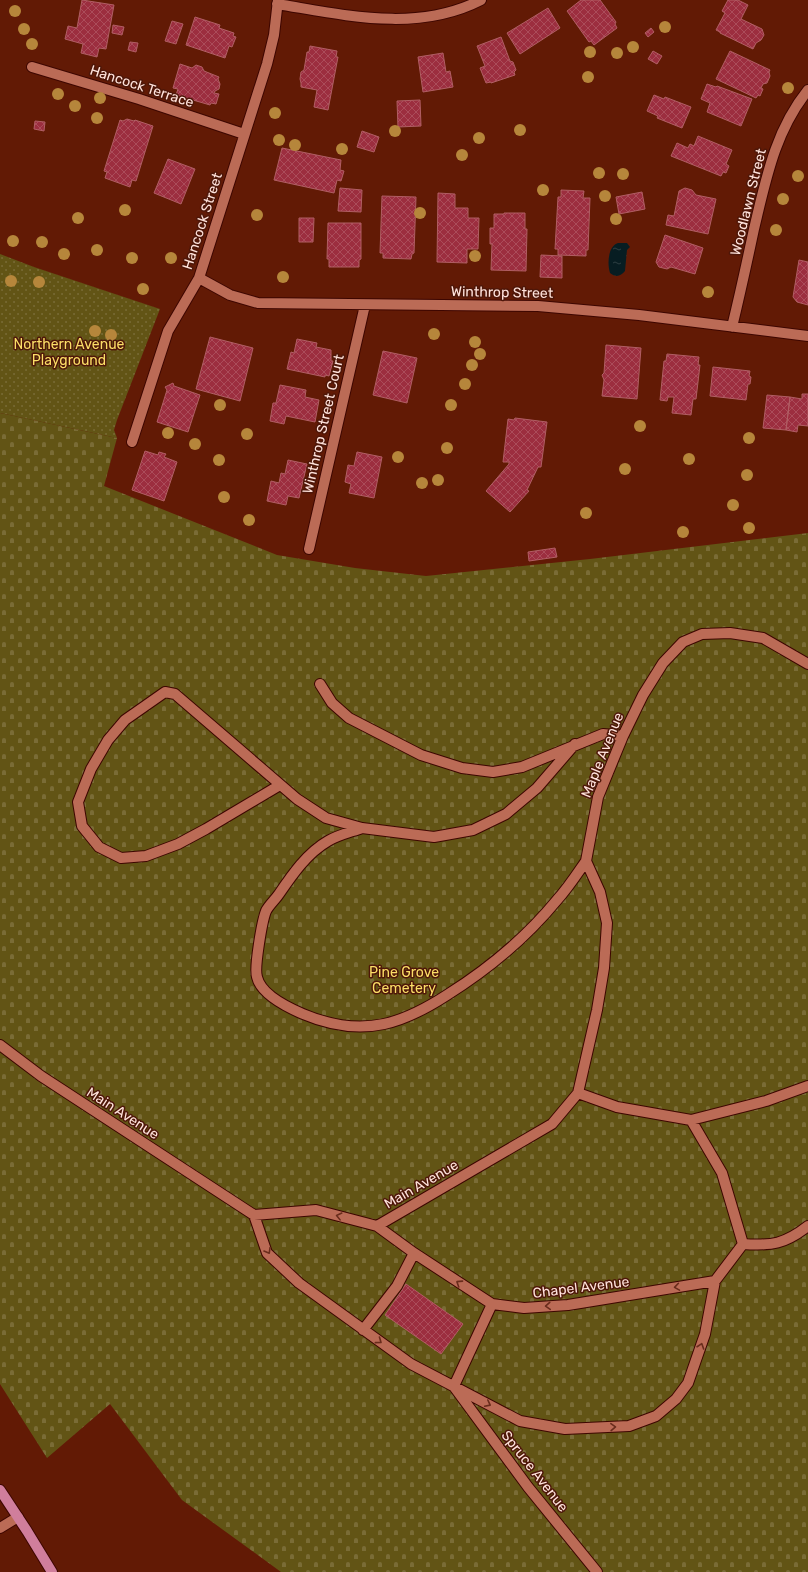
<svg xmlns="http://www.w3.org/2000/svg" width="808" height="1572" font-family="Rubik,sans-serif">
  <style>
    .grass { fill: url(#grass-dots) }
    .cemetery { fill: url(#cemetery-stones) }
    .water { fill: url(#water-ripples) }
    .building { fill: url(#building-cross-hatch); stroke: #b15e64 }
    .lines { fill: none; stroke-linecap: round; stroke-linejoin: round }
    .minor-casing { stroke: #3d0600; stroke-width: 12 }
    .major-casing { stroke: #3d0600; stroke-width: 12 }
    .minor { stroke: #bb6b56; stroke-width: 10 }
    .major { stroke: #d07e9c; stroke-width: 10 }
    .tree { fill: #b6863b }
    .oneway { stroke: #692c1c }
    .labels { text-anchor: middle; stroke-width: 3; stroke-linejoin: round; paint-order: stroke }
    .street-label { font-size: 14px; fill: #ffe3dc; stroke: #4e1709 }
    .park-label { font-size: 14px; fill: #fbde67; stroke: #4e1709 }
  </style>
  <defs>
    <pattern id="grass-dots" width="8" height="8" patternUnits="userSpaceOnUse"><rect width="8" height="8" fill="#625415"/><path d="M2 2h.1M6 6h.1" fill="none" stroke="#7a6c36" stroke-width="1.8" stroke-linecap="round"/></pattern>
    <pattern id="cemetery-stones" width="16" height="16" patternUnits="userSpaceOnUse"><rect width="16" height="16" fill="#625415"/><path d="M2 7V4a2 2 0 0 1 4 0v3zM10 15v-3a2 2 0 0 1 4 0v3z" fill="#7a6c36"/></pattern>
    <pattern id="water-ripples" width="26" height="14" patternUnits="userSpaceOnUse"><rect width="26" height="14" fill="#071d22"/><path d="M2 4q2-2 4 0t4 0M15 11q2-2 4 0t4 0" fill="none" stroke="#2c3e42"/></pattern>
    <pattern id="building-cross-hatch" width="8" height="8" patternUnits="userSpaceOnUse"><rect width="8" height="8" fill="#9c2e3f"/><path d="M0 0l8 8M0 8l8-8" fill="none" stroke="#ab4c5a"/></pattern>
  </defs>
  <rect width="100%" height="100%" fill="#621a05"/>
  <path class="grass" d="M0,254L34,267L160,309L117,420L114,430L117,438L0,413Z"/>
  <path class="cemetery" d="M0,413L117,438L104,486L277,555L355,568L426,576L590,559L808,533V1572H281L182,1500L110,1404L47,1458L0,1384Z"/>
  <path class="water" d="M618,243H627L630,247L627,250L625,271C621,276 616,278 610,273C607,264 608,246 618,243Z"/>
  <path class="building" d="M82,0L114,5L106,49L99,48L97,57L81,53L83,44L65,39L68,26L77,28Z
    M581,0H600L616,22L615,24L617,28L594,45L591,41L589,42L567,11Z
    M728,0H738L748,5L741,19L762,29L764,35L761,40L756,43L753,49L720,33V32L716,30L725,13L722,11Z
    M548,8L560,28L520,54L507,33Z
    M195,17L220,25L219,28L234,33L233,36L236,37L232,47L229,46L225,58L186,45Z
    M172,21L183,24L176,44L165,41Z
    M113,25L124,27L122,35L112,33Z
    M651,28L654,32L648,37L645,33Z
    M501,37L510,61L513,62L516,70L514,72L515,75L491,83V82L486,83L480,68L485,66L477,46Z
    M130,42L138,43L136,52L128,50Z
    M310,46L337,51L336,57H338L328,110L314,107L317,90L301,87V83L300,79L301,72L304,70L307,52H309Z
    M653,51L662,56L657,64L648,59Z
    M730,51L770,70L769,72L770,76L767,83L763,84L761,88L763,89L760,96L758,95L756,98L716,79Z
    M443,53L446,72L450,71L453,87L423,92L418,57Z
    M180,64L192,68L196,65L202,67L204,71L219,77L218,79L220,84L219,89L215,91L214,93L219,94L216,104L211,103L210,105L176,95L178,89L173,88Z
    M707,84L716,87L717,86L752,99L741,126L707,112L710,103L701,99Z
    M654,95L664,99L665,97L691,107L682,128L657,118L658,116L647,111Z
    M420,100L421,126L398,127L397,101Z
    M127,119L134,121L135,120L153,126L136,181L132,180L130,187L105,178L107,172L104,171L120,120L123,121Z
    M35,121L45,122L44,131L34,129Z
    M362,131L379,137L374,152L357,147Z
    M698,136L732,150L726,164L729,166L726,173L723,172L721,176L671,156L677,143L688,148L690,144L694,146Z
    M282,148L341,160L340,170L344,171L341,181L337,180L334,193L274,180Z
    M168,159L195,169L181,204L154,193Z
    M340,188L362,190L361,212L338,211Z
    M685,188L692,190L696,195L716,199L708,234L666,225L668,215L674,216L679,191Z
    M561,190L584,191L583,198H590L588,250H586V256L558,255V249H555L558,197H561Z
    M642,192L645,209L619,214L616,197Z
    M438,193L455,194V208H468V218H479L478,249H467V263L437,262Z
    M382,196L416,197L414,253L412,254L411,259L383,258V253H380Z
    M504,213H525V229H527L526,271L491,270L492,244H490V228H494V214H504Z
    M299,218H314L313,242H299Z
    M328,223H361V259L359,260V267H329V259H327Z
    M665,235L703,248L695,274L671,267L667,269L659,267L656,262Z
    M541,255L562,256V278L540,277Z
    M799,260L808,262V305L797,302L793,297Z
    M210,337L253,348L240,401L196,389Z
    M297,339L317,343L316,347L331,350V361H333L329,376L325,375V377L287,369L291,352L294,353Z
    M606,345L641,348L637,399L602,396L604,380L602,375L604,373Z
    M383,351L417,358L407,403L373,395Z
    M667,354L699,357L698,365H700L696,399H693L691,415L672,413L674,397H668L667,401L660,400L664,361H666Z
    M713,367L750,371L749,376L751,377L750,384H748L746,400L710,396Z
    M173,383L174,386L200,395L188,432L157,422L167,390L165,387Z
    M280,385L306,390L305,397L319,400L315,422L286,416L284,424L270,421L273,403H276Z
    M802,394H808V426L798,425L797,432L786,430L790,397L802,399Z
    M767,395L790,397L786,430L763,428Z
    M515,418L547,422L541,467H538L527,490L529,491L510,512L486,491L509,464V462H503L508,419L514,420Z
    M145,451L158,455L159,452L166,454L164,457L177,462L164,501L132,490Z
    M357,452L382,457L374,498L349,493L351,484L345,482L348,465L354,466Z
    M288,460L307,464L299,498L288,496L286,505L267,501L271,481L279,483L281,473L285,474Z
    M555,548L557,557L529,561L528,552Z
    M406,1284L463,1324L441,1354L385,1315Z"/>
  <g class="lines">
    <defs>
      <path id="minor" d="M277,4C345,15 417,33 481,0
        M32,67L139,99L244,134
        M199,278L230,295L258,303L538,306L639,315L808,336
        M732,327C740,294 747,262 754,229C766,179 775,131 808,90
        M132,442L168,331L199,278L267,64L274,35L278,0
        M309,549L365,305
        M320,684L332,703L349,718L421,755L462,768L493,772L522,767L603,734L623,736
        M280,785L206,829L178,844L146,856L121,858L99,847L82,826L78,802L91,769L108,740L125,720L165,692L175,694L297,799L326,818L362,828L434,837L473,830L506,814L537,788L575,744
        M362,828C351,832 338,835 328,841C307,853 292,875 279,894C275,900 269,905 266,911C262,921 254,968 257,977C261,995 289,1008 303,1014C329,1025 356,1030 384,1024C407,1019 427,1008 447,995C490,968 525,939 557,900C568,888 577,874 586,861
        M0,1045L41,1076L254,1215L316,1210L377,1226L414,1253L492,1304L524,1308L568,1305L715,1281
        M578,1093L617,1107L691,1120L766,1101L808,1086
        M691,1120L722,1173L743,1244
        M254,1215L267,1253L299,1283L411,1364L520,1421L565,1429L629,1426L656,1416L676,1399L688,1383L705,1334L715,1281L743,1244
        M377,1226L552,1124L578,1093L597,1010L604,968L607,923L600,892L586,861L598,797L623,736L643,695L663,663L683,642L702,634L730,633L763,638L808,664
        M743,1244C772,1246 785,1244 808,1226
        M363,1330L397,1286L414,1253
        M454,1386L492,1304
        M455,1388L528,1487L597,1572
        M0,1528L18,1517"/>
      <path id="major" d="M0,1490L27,1531L52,1572"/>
    </defs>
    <use href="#minor" class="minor-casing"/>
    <use href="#major" class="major-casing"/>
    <use href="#minor" class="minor"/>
    <use href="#major" class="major"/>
  </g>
  <g class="tree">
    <circle cx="15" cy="11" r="6"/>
    <circle cx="665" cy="27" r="6"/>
    <circle cx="24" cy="29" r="6"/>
    <circle cx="32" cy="44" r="6"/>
    <circle cx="633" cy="47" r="6"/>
    <circle cx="590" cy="52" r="6"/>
    <circle cx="617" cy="53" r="6"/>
    <circle cx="588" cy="77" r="6"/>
    <circle cx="788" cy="88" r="6"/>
    <circle cx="58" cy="94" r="6"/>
    <circle cx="100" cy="98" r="6"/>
    <circle cx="75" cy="106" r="6"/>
    <circle cx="275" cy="113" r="6"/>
    <circle cx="97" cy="118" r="6"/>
    <circle cx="520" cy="130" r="6"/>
    <circle cx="395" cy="131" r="6"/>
    <circle cx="479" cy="138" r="6"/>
    <circle cx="279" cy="140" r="6"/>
    <circle cx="295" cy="145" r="6"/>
    <circle cx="342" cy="149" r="6"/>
    <circle cx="462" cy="155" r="6"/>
    <circle cx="599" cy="173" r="6"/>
    <circle cx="623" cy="174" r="6"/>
    <circle cx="798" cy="176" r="6"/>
    <circle cx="543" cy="190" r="6"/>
    <circle cx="605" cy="196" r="6"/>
    <circle cx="783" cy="199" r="6"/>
    <circle cx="125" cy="210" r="6"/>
    <circle cx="420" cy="213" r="6"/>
    <circle cx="257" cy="215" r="6"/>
    <circle cx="78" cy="218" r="6"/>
    <circle cx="616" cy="219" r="6"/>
    <circle cx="776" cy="230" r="6"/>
    <circle cx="13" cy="241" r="6"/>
    <circle cx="42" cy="242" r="6"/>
    <circle cx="97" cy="250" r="6"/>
    <circle cx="64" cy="254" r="6"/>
    <circle cx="475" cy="256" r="6"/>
    <circle cx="132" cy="258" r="6"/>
    <circle cx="171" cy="258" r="6"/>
    <circle cx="283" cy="277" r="6"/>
    <circle cx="11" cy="281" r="6"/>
    <circle cx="39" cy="282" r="6"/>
    <circle cx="143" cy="289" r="6"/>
    <circle cx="708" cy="292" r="6"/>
    <circle cx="95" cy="331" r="6"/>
    <circle cx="434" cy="334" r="6"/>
    <circle cx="111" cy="335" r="6"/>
    <circle cx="475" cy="342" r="6"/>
    <circle cx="480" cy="354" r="6"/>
    <circle cx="472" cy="365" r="6"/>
    <circle cx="465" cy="384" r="6"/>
    <circle cx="220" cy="405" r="6"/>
    <circle cx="451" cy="405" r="6"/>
    <circle cx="640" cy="426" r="6"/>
    <circle cx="168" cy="433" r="6"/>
    <circle cx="247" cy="434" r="6"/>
    <circle cx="749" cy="438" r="6"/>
    <circle cx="195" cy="444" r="6"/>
    <circle cx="447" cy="448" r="6"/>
    <circle cx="398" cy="457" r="6"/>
    <circle cx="689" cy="459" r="6"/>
    <circle cx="219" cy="460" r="6"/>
    <circle cx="625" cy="469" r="6"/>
    <circle cx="747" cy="475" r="6"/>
    <circle cx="438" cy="480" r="6"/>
    <circle cx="422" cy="483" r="6"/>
    <circle cx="224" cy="497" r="6"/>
    <circle cx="733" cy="505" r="6"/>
    <circle cx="586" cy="513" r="6"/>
    <circle cx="249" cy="520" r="6"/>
    <circle cx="749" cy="528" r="6"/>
    <circle cx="683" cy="532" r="6"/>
  </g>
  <defs><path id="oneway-chevron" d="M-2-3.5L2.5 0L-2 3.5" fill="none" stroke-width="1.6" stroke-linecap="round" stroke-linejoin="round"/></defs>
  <g class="oneway">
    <use href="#oneway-chevron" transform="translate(339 1216) rotate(-166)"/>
    <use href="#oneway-chevron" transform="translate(268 1251) rotate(60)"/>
    <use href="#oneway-chevron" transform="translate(459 1283) rotate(-147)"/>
    <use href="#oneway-chevron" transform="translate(677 1287) rotate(171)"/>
    <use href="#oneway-chevron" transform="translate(548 1306) rotate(176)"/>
    <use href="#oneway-chevron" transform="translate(379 1341) rotate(36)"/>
    <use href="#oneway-chevron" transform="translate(701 1346) rotate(-71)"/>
    <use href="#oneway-chevron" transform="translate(488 1404) rotate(27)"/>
    <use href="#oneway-chevron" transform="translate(613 1427) rotate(-2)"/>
  </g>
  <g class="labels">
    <g class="street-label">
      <text transform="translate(142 86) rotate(18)" y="5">Hancock Terrace</text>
      <text transform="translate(748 202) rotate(-76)" y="5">Woodlawn Street</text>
      <text transform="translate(202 221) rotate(-72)" y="5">Hancock Street</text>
      <text transform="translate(502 292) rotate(1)" y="5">Winthrop Street</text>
      <text transform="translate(323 424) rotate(-77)" y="5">Winthrop Street Court</text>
      <text transform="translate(602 755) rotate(-68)" y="5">Maple Avenue</text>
      <text transform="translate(123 1113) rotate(33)" y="5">Main Avenue</text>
      <text transform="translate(421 1184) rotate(-30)" y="5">Main Avenue</text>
      <text transform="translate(581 1287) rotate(-7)" y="5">Chapel Avenue</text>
      <text transform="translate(535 1471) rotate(52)" y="5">Spruce Avenue</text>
    </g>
    <g class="park-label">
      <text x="69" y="349">Northern Avenue<tspan x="69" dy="16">Playground</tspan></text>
      <text x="404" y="977">Pine Grove<tspan x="404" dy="16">Cemetery</tspan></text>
    </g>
  </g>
</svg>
